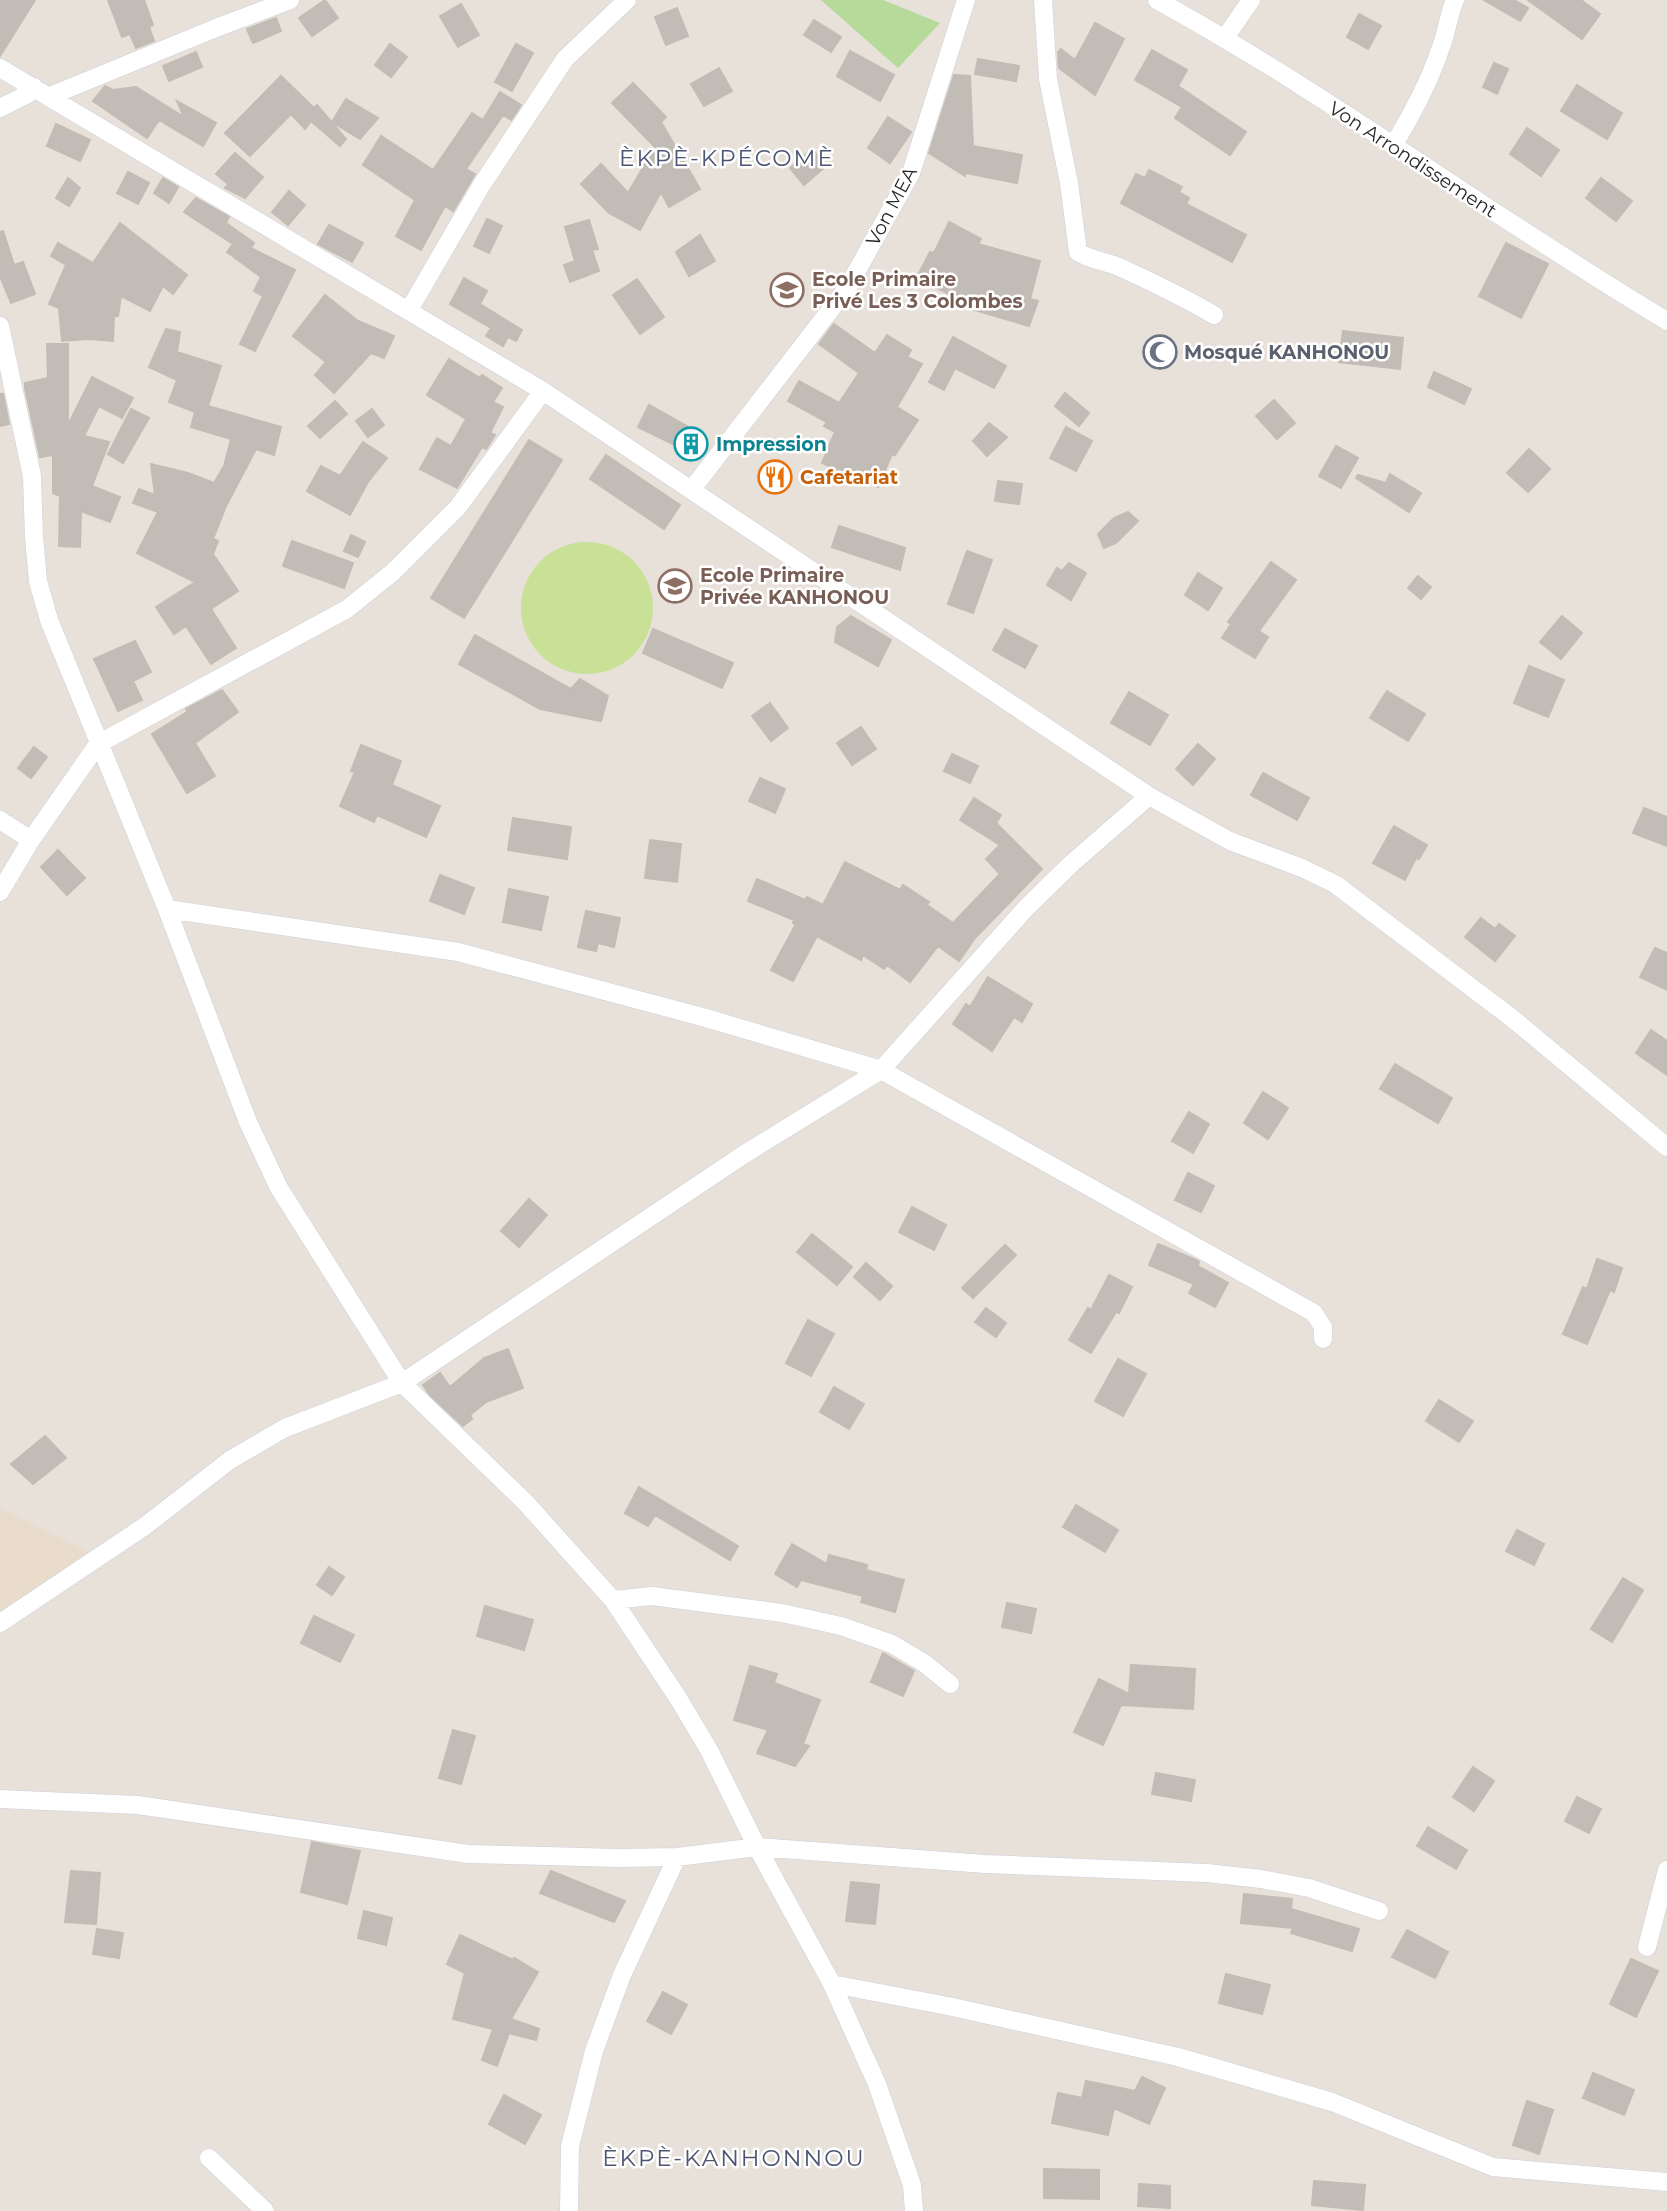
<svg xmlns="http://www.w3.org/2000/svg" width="1667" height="2211" font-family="Montserrat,sans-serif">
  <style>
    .education { fill: #e9dcca }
    .green { fill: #b5da9a }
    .pitch { fill: #c8e197 }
    .building { fill: #c1bcb5; stroke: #c3bcb4; stroke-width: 2 }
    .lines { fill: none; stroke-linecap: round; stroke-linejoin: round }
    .street-casing { stroke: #ccd0db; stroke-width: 19 }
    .street { stroke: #fff; stroke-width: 18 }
    .labels { text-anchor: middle; stroke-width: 5; stroke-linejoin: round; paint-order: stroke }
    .street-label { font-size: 19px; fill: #272727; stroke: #fff }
    .education-label { font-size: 19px; font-weight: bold; fill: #785e54; stroke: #fff; text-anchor: start }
    .worship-label { font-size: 19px; font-weight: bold; fill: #5b616d; stroke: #fff; text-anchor: start }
    .culture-label { font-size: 19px; font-weight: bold; fill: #0d838f; stroke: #fff; text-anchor: start }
    .food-label { font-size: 19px; font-weight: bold; fill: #c56008; stroke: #fff; text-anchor: start }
    .quarter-label { font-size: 23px; letter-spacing: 2px; fill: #4c5673; stroke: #fff }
  </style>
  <rect width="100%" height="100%" fill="#e8e1da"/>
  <path class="education" d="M0,1508L94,1555L0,1612Z"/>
  <path class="green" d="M821,0H883L940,23L898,68Z"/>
  <path class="pitch" d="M521 608a66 66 0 1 1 132 0a66 66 0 1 1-132 0Z"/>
  <path class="building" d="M0,0H35L0,56Z
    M108,0H144L153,25L149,27L154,41L136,48L130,34L122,37Z
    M325,0L338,18L312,36L299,18Z
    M1484,0H1514L1528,8L1520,21Z
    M1528,0H1581L1600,14L1582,39Z
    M461,4L479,35L458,47L440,16Z
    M677,8L688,36L666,45L655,17Z
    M1359,14L1381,26L1368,49L1347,37Z
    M276,18L281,31L253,43L247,29Z
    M814,20L841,37L831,52L804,35Z
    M1095,23L1124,39L1095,95L1059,68L1058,52L1061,49L1075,60Z
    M390,44L407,57L391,77L375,65Z
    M516,44L533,53L512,91L495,82Z
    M1152,50L1187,70L1178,86L1246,132L1230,155L1175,118L1182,107L1135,80Z
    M850,51L894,75L880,101L837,76Z
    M196,52L202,67L169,81L163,66Z
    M978,59L1019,66L1016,81L975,74Z
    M1494,63L1508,69L1497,94L1483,87Z
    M719,68L732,91L704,106L691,84Z
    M954,75L970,76L973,146L1022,155L1017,183L966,173L965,176L929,153Z
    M281,76L314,108L317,105L346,139L340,146L311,121L305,129L291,114L250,156L225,133Z
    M633,83L666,117L661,122L700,189L669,207L661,192L640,230L609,213L581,184L601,164L628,193L645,164L642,159L658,150L612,103Z
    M1577,85L1622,113L1607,139L1561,111Z
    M105,86L113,90L136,87L184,117L177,101L216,123L203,146L159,120L147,138L93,101Z
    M500,92L521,105L511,120L503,115L466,169L475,174L453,211L445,206L421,250L396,236L415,200L363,165L381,136L433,170L472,113L483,120Z
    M346,99L378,118L360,139L332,122Z
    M888,117L911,132L890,163L868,148Z
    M56,124L90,140L80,161L47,146Z
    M1527,128L1559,150L1541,176L1510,154Z
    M812,149L826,166L804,185L790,168Z
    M235,153L263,177L245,198L225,188L228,184L216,174Z
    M1149,170L1182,187L1179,192L1189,198L1186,204L1246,235L1232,262L1121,203L1136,174L1145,178Z
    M128,172L149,183L138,204L117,193Z
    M68,178L80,188L69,206L56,198Z
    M163,178L178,187L169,203L154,193Z
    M1601,178L1632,201L1616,221L1586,198Z
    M289,191L305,205L288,225L272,212Z
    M196,198L229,217L226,223L254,243L251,248L295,270L255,351L240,344L263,296L254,291L261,277L227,252L233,244L184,212Z
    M487,219L502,226L489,253L474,246Z
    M589,220L598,249L592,250L599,271L570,282L564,265L575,261L565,227Z
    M949,222L981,239L978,244L1040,261L1030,299L1038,301L1029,326L968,308L969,305L917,277L930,252L934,253Z
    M120,223L187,275L173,294L163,286L150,311L121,296L118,316H114L113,341L88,339L62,341L59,308L49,304L66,265L51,256L58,243L93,263Z
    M329,225L363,243L352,262L318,244Z
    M3,231L14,265L23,262L35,294L11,303L0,276V232Z
    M700,235L715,261L689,276L676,252Z
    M1506,243L1548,264L1521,318L1479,296Z
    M464,278L487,291L480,304L522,330L516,341L508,337L503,346L486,336L491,328L450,304Z
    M637,279L664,317L640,334L613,295Z
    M325,295L358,321L394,336L384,358L371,353L334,393L315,375L326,362L293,336Z
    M834,324L875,353L887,335L911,350L907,357L922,364L897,407L918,420L895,455L892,454L878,487L822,463L835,432L824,426L827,422L788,401L799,381L839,403L859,373L819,344Z
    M166,329L180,332L177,352L221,366L208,406L281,427L274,455L256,449L226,506L213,539L218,541L213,554L238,591L211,609L236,648L211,664L186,626L174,634L156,607L195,582L137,553L158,512L133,503L139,489L155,495L151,464L188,473L214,483L224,466L231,439L191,427L195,412L169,402L177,380L149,367Z
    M1343,331L1403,338L1400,369L1339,362Z
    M953,337L1006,366L994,388L955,368L944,390L929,382Z
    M47,344H68V425L92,377L133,398L122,418L99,406L84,436L109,442L92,486L120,497L110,522L81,511L80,547L59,546L60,496L53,493V455L40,457L25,388V383L48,378Z
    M449,359L480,378L482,375L502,388L493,402L503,407L490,433L495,435L486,449L482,447L457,488L420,469L437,438L451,446L466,419L427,395Z
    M1434,372L1471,389L1464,404L1428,387Z
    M1065,393L1089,413L1079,426L1055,406Z
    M0,394H3L9,424L0,426Z
    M1274,400L1295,423L1277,439L1256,416Z
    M335,401L347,414L320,438L308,426Z
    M649,405L687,426L684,431L702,440L695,455L638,427Z
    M131,409L149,418L123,463L108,454Z
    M372,409L384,425L368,437L356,421Z
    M989,423L1007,437L987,456L973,441Z
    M1066,427L1092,441L1076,471L1050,458Z
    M529,440L562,460L464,618L431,598Z
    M363,442L387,458L368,482L350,515L307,491L321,466L340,476Z
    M1336,446L1358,458L1341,488L1319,476Z
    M1529,449L1550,469L1528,492L1507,473Z
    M606,455L680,505L664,529L590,479Z
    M1390,474L1421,493L1409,512L1356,478L1358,475L1386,483Z
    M998,481L1022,484L1019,504L995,501Z
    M1128,512L1138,521L1116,543L1104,548L1098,534L1114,518Z
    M839,526L905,548L900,570L832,547Z
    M351,535L365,542L358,557L344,551Z
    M292,541L353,563L344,588L283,566Z
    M967,551L992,560L973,613L948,604Z
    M1271,562L1296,580L1259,631L1268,637L1255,658L1222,638L1231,624L1228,622Z
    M1069,563L1086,573L1071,600L1047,585L1057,568L1062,571Z
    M1198,573L1222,588L1208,610L1185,595Z
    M1418,576L1431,587L1421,599L1408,588Z
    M851,616L891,640L878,666L835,642L837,627Z
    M1562,616L1582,633L1561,659L1540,642Z
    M653,629L733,663L722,688L643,653Z
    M1005,629L1037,646L1025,668L993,650Z
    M475,635L571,689L580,679L608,696L601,721L540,709L459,664Z
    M135,641L151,672L133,681L142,700L118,711L94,659Z
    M1529,666L1564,680L1548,717L1514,703Z
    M222,690L238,712L195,743L215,776L187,793L152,734L187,712L186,709Z
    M1387,691L1425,714L1408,741L1370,718Z
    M1129,692L1168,715L1150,745L1111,723Z
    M770,703L788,728L771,741L752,716Z
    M861,727L876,749L852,765L837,743Z
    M1198,744L1215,759L1193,785L1176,769Z
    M361,745L401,761L392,785L440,806L426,837L377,815L374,822L340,806L355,772L351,771Z
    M34,747L47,757L31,778L18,768Z
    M952,754L978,766L970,783L944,771Z
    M1263,773L1309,798L1297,820L1251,795Z
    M760,778L785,789L775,813L749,801Z
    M974,798L1001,815L996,823L1042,869L975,938L959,961L938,946L910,982L887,965L884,969L863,955L861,960L817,936L793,981L771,970L796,924L793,923L794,920L748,901L757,879L805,900L807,897L823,905L845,862L900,890L903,885L929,902L927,905L953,923L1000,874L986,859L1000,845L960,820Z
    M1644,808L1667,817V846L1633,833Z
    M513,818L571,827L567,859L508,850Z
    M1394,826L1427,845L1419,859L1416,858L1405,880L1373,863Z
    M650,840L681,844L677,882L645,878Z
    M58,850L85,878L67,895L41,867Z
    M440,875L474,888L464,914L430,901Z
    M509,889L548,897L541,930L503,922Z
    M586,911L620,918L614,947L598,943L596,951L578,947Z
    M1481,918L1495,929L1499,924L1515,936L1495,961L1465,937Z
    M1655,948L1667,953V990L1640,977Z
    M988,977L1032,1004L1022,1022L1014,1017L992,1051L953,1024L966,1004L970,1007Z
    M1651,1030L1667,1041V1075L1636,1053Z
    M1395,1064L1452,1098L1438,1123L1380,1089Z
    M1263,1092L1288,1108L1268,1139L1244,1123Z
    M1189,1112L1209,1124L1193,1153L1172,1141Z
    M1188,1173L1214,1186L1201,1212L1175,1200Z
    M529,1199L547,1215L519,1247L501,1231Z
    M912,1207L946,1225L934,1250L899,1232Z
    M812,1234L852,1267L837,1285L797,1252Z
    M1158,1244L1196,1260L1199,1262L1198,1266L1228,1283L1215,1307L1189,1293L1194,1284L1149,1265Z
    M1005,1245L1016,1255L973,1298L962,1288Z
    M1597,1259L1622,1268L1614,1292L1610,1290L1587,1344L1563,1334L1583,1287L1587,1289Z
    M866,1263L892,1286L880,1300L854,1277Z
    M1109,1275L1132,1287L1119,1313L1116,1312L1091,1353L1069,1340L1088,1308L1091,1310Z
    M986,1308L1006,1323L996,1337L975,1322Z
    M808,1320L834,1334L811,1376L786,1363Z
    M508,1349L523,1388L486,1402L470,1415L472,1419L463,1426L430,1395L423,1385L440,1373L450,1387L484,1358Z
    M1118,1359L1146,1374L1123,1416L1095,1401Z
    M834,1387L864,1404L849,1429L820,1412Z
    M1439,1400L1473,1421L1459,1442L1426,1421Z
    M45,1436L66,1458L33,1484L11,1464Z
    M639,1487L738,1546L730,1560L655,1515L648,1526L625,1513Z
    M1076,1505L1118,1530L1105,1552L1063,1527Z
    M1517,1530L1544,1544L1534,1565L1506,1551Z
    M792,1544L827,1564L829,1555L867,1565L866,1570L904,1580L895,1612L861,1602L863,1596L801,1580L797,1587L775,1574Z
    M329,1567L344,1577L332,1595L317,1585Z
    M1623,1578L1643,1590L1612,1642L1591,1629Z
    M1007,1603L1036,1609L1031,1633L1002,1627Z
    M485,1606L533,1620L524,1650L477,1636Z
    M314,1616L354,1635L340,1662L301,1643Z
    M883,1653L914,1671L903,1696L871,1682Z
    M1131,1665L1195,1669L1193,1709L1121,1705L1103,1745L1074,1732L1099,1679L1129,1694Z
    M750,1666L777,1674L774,1683L820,1700L803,1744L809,1746L795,1766L757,1753L768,1730L734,1720Z
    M453,1730L475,1736L461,1784L439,1778Z
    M1473,1767L1494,1781L1474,1811L1453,1797Z
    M1156,1773L1195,1780L1191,1801L1152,1794Z
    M1577,1797L1601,1809L1589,1833L1565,1821Z
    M1428,1827L1467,1850L1456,1869L1417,1846Z
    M312,1842L360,1851L347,1904L301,1892Z
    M71,1871L100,1873L96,1924L65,1922Z
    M551,1871L625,1901L614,1922L540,1893Z
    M851,1882L879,1885L875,1924L846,1921Z
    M1244,1894L1292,1899L1291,1909L1359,1929L1352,1951L1291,1933L1293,1928L1241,1923Z
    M364,1911L392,1918L386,1945L358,1938Z
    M97,1929L123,1933L119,1958L93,1954Z
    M1407,1930L1448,1952L1435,1978L1392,1957Z
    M460,1935L513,1960L514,1958L538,1972L511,2019L539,2029L536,2040L509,2033L497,2066L482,2060L493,2029L453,2019L465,1973L447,1964Z
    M1631,1959L1658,1971L1636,2017L1610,2004Z
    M1226,1974L1270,1985L1262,2014L1219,2003Z
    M663,1992L687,2005L671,2034L647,2021Z
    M1593,2073L1634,2090L1624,2115L1583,2098Z
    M1142,2077L1165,2088L1149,2124L1114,2108L1108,2135L1052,2123L1058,2093L1082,2098L1086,2081L1135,2091Z
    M504,2095L541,2115L525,2144L489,2124Z
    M1527,2101L1553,2110L1539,2154L1513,2145Z
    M1044,2169L1099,2170V2199L1044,2198Z
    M1314,2181L1365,2185L1363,2210L1312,2205Z
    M1139,2184L1170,2186V2208L1138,2206Z"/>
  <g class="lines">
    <defs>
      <path id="street" d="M1043,0L1048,79L1069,183L1078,252C1090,260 1105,261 1119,267C1152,282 1183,297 1214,315
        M1157,0C1333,97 1494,218 1667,321
        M1225,38L1251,0
        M0,68L543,391L1149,796L1230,841L1302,868L1335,884L1513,1019L1667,1147
        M50,96L216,28L290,0
        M0,108L28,94L34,87
        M1393,146C1412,114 1429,83 1441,47C1447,32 1448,16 1455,0
        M409,310L481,186L565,59L627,0
        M0,326L32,476L34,537L38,581L49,620L167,909L248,1122L279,1188L402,1383L526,1503L613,1600L678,1698L709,1750L757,1847L832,1984L877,2084L912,2185L914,2211
        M692,489L848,287L911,173L966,0
        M0,820L31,840
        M0,892L31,840L98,744L347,609L393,572L458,507L543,391
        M167,909L458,952L706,1018L881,1070L1314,1313L1323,1327V1339
        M613,1600L652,1596L782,1613L841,1626L892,1644L924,1663L950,1684
        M0,1623L145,1526L230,1460L285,1428L402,1383L743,1155L881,1070L1026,908L1071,864L1149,796
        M0,1799L138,1805L468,1854L619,1858L677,1857L757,1847L985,1864L1207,1873L1261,1879L1309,1888L1379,1911
        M1647,1947L1667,1870
        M832,1984L948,2006L1178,2057L1332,2102L1493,2167L1667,2182
        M209,2158L265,2211
        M569,2211L570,2146L594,2051L622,1975L677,1857"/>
    </defs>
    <use href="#street" class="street-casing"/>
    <use href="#street" class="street"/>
  </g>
  <defs>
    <symbol id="school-ring" viewBox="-11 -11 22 22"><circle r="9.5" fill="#fff" stroke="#8d6e63" stroke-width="1.5"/><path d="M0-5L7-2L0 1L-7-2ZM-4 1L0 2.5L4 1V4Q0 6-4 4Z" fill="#8d6e63"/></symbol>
    <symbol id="mosque-ring" viewBox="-11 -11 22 22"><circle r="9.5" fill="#fff" stroke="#6b7280" stroke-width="1.5"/><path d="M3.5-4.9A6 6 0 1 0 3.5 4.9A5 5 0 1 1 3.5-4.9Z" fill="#6b7280"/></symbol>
    <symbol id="building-ring" viewBox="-11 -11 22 22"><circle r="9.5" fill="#fff" stroke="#0f9aa8" stroke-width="1.5"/><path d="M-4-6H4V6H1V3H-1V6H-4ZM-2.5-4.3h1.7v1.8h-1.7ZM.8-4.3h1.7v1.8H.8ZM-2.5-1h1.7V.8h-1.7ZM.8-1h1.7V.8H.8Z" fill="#0f9aa8"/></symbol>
    <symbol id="restaurant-ring" viewBox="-11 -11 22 22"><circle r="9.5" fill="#fff" stroke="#e8710a" stroke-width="1.5"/><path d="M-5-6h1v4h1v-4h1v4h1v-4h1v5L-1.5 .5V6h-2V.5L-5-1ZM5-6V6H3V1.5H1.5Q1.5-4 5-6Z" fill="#e8710a"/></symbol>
  </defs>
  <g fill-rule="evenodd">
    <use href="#school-ring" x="768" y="271" width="38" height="38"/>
    <use href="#mosque-ring" x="1141" y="333" width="38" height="38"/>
    <use href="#building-ring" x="672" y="425" width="38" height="38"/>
    <use href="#restaurant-ring" x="756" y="458" width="38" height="38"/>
    <use href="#school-ring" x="656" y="567" width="38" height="38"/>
  </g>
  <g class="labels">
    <g class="street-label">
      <text transform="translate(1413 159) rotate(33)" y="7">Von Arrondissement</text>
      <text transform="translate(891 206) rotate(-62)" y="7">Von MEA</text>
    </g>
    <g class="education-label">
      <text x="812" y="286">Ecole Primaire<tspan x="812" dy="22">Privé Les 3 Colombes</tspan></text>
      <text x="700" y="582">Ecole Primaire<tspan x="700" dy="22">Privée KANHONOU</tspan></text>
    </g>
    <g class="worship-label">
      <text x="1184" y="359">Mosqué KANHONOU</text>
    </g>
    <g class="culture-label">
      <text x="716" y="451">Impression</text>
    </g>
    <g class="food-label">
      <text x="800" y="484">Cafetariat</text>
    </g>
    <g class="quarter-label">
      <text x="727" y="166">ÈKPÈ-KPÉCOMÈ</text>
      <text x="734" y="2166">ÈKPÈ-KANHONNOU</text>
    </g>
  </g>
</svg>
